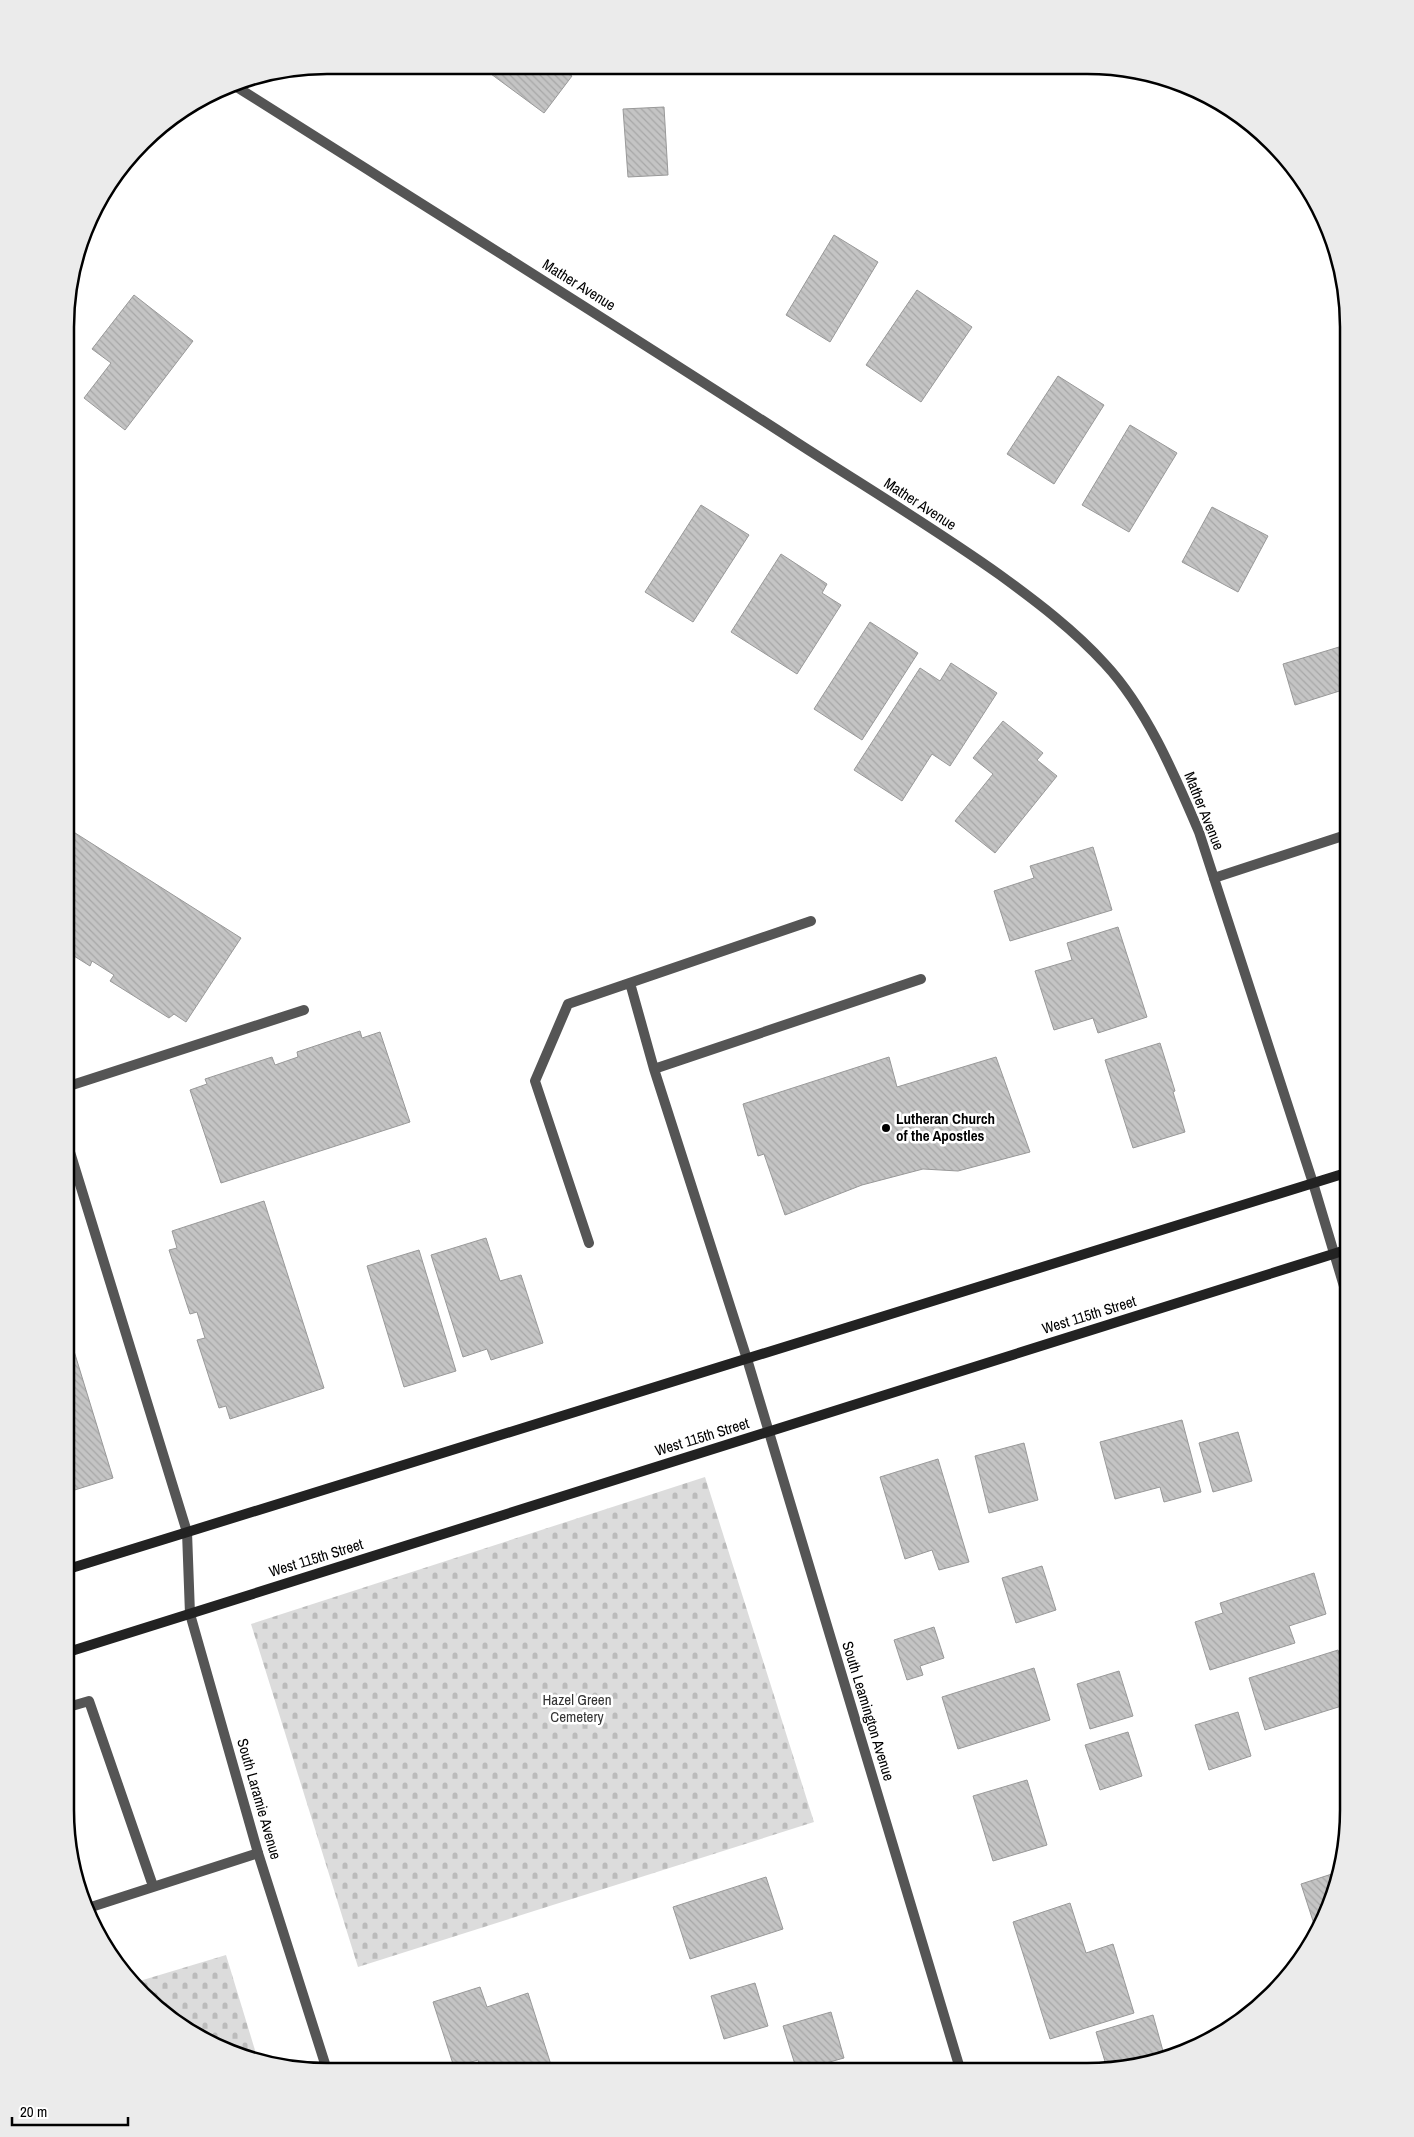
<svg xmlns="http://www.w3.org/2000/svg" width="1414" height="2137" font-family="'Archivo Narrow',sans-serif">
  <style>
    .cemetery { fill: url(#cemetery-stones) }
    .building { fill: url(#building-back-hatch); stroke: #999 }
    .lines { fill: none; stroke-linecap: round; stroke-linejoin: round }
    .lane { stroke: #555; stroke-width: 10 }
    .street { stroke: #555; stroke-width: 10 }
    .secondary { stroke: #222; stroke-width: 10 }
    .poi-dot { fill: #000; stroke: #fff; stroke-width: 2 }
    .labels { text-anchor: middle; stroke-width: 5; stroke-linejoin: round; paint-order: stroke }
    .street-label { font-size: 15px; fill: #000; stroke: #fff }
    .poi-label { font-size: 15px; font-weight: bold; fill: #000; stroke: #fff; text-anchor: start }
    .park-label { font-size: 15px; fill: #333; stroke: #fff }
    .rim { fill: none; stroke: #000; stroke-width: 2.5 }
  </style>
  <defs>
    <pattern id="cemetery-stones" width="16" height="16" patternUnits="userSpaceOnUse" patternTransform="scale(1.25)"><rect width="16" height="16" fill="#dcdcdc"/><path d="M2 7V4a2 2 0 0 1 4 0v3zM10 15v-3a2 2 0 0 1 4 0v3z" fill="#bbb"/></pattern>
    <pattern id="building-back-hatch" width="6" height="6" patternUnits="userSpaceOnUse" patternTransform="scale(1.25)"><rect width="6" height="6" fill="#c4c4c4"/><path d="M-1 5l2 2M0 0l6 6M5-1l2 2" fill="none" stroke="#a7a7a7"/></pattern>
  </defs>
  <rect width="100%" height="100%" fill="#fff"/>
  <path class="cemetery" d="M705,1477L814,1822L358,1967L251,1624Z
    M226,1955L258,2060L227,2052L168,2018L133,1983Z"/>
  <path class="building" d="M498,65L558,66L572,76L544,113L491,74Z
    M664,107L668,175L628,177L623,109Z
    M834,235L878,262L830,342L786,315Z
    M917,290L972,327L921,402L866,365Z
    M134,295L193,341L125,430L84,398L111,363L92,349Z
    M1058,376L1104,405L1054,484L1007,454Z
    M1130,425L1177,453L1129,532L1082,505Z
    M701,505L749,535L693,622L645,592Z
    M1212,507L1268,536L1238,592L1182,562Z
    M781,554L827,584L822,593L841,605L797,674L731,632Z
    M870,622L918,653L862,740L814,709Z
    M1349,644V688L1295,705L1283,664Z
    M951,663L997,693L950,766L932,754L902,801L854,770L920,668L940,681Z
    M1003,721L1043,753L1037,760L1057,776L995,853L955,821L993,774L973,758Z
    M72,831L241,938L186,1022L174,1014L169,1018L110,981L114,975L92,961L90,966L66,951V840Z
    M1093,847L1112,910L1010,941L994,891L1034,878L1030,866Z
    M1349,926V956L1340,928Z
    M1118,927L1147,1017L1098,1033L1093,1018L1054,1030L1035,971L1072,960L1067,943Z
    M360,1031L362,1038L380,1032L410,1122L221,1183L190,1090L207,1084L205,1079L272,1057L275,1065L298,1057L297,1052Z
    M1160,1043L1175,1091L1173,1092L1185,1132L1133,1148L1105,1060Z
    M889,1057L897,1087L996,1057L1030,1152L958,1171L923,1169L862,1185L785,1215L764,1154L758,1156L743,1104Z
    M264,1201L324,1388L230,1419L226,1406L219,1408L197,1340L205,1338L197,1312L190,1314L169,1250L177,1248L172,1231Z
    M486,1238L500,1281L521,1275L543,1343L491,1360L487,1349L463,1357L431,1255Z
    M419,1250L456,1371L404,1387L367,1266Z
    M66,1325L113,1478L65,1493Z
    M1182,1420L1201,1492L1164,1502L1160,1487L1115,1499L1100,1442Z
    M1238,1432L1252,1481L1213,1492L1199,1443Z
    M1024,1443L1038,1500L989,1513L975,1456Z
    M938,1459L969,1562L939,1570L932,1550L905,1559L880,1477Z
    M1042,1566L1056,1610L1016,1623L1002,1578Z
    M1314,1573L1326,1614L1289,1626L1295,1643L1210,1670L1195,1622L1223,1613L1220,1603Z
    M934,1627L944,1658L920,1666L923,1675L907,1680L894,1640Z
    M1338,1650L1348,1683V1704L1265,1730L1249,1678Z
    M1034,1668L1050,1720L958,1749L942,1697Z
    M1119,1671L1133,1716L1090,1729L1077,1684Z
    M1238,1712L1251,1756L1209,1770L1195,1725Z
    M1128,1732L1142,1776L1100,1790L1085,1745Z
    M1027,1780L1047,1845L993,1861L973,1796Z
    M65,1807L73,1835L70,1836L65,1810Z
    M1338,1872L1329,1910L1323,1921L1314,1924L1301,1884Z
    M766,1877L783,1929L690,1959L673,1907Z
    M1070,1903L1086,1953L1113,1944L1134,2013L1050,2039L1013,1922Z
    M755,1983L768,2026L724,2039L711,1996Z
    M480,1987L487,2007L528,1993L553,2071L481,2070L478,2060L454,2067L433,2002Z
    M831,2012L844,2058L797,2071L783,2026Z
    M1153,2015L1163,2051L1107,2068L1096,2032Z"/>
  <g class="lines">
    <path class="lane" d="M1214,878L1349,834
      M630,983L654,1069L747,1359
      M654,1069L921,979
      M66,1087L304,1010
      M66,1139L187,1532
      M589,1243L535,1081L568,1004L811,921
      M65,1708L89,1701L153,1886
      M85,1909L258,1853"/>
    <path class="street" d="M232,84C420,203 609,321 796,442C864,486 934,528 1000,575C1037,602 1074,630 1105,664C1147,709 1175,776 1199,832L1313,1183L1349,1303
      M747,1359L961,2072
      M187,1532L190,1614L258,1853L327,2070"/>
    <path class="secondary" d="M65,1570L1349,1172
      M65,1653L1349,1249"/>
  </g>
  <circle class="poi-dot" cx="886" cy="1128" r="5"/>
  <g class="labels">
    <g class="street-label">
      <text transform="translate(579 285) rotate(32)" y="5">Mather Avenue</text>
      <text transform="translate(920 504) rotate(33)" y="5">Mather Avenue</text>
      <text transform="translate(1204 811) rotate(68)" y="5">Mather Avenue</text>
      <text transform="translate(1089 1315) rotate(-17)" y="5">West 115th Street</text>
      <text transform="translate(702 1437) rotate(-17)" y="5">West 115th Street</text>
      <text transform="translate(316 1558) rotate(-17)" y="5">West 115th Street</text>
      <text transform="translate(868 1711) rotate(73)" y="5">South Leamington Avenue</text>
      <text transform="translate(259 1799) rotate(74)" y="5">South Laramie Avenue</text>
    </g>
    <g class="poi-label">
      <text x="896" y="1124">Lutheran Church<tspan x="896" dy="17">of the Apostles</tspan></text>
    </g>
    <g class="park-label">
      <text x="577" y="1705">Hazel Green<tspan x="577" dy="17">Cemetery</tspan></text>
    </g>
  </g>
  <path d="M0 0H1414V2137H0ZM327 74H1087A253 253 0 0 1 1340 327V1810A253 253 0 0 1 1087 2063H327A253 253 0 0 1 74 1810V327A253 253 0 0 1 327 74Z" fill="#ebebeb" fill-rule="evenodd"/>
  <path class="rim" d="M327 74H1087A253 253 0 0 1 1340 327V1810A253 253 0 0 1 1087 2063H327A253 253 0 0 1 74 1810V327A253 253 0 0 1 327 74Z"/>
  <path d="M12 2117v8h116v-8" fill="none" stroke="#000000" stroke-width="2.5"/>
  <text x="20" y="2117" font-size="15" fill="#000000" stroke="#ffffff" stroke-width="4" paint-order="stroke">20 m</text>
</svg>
